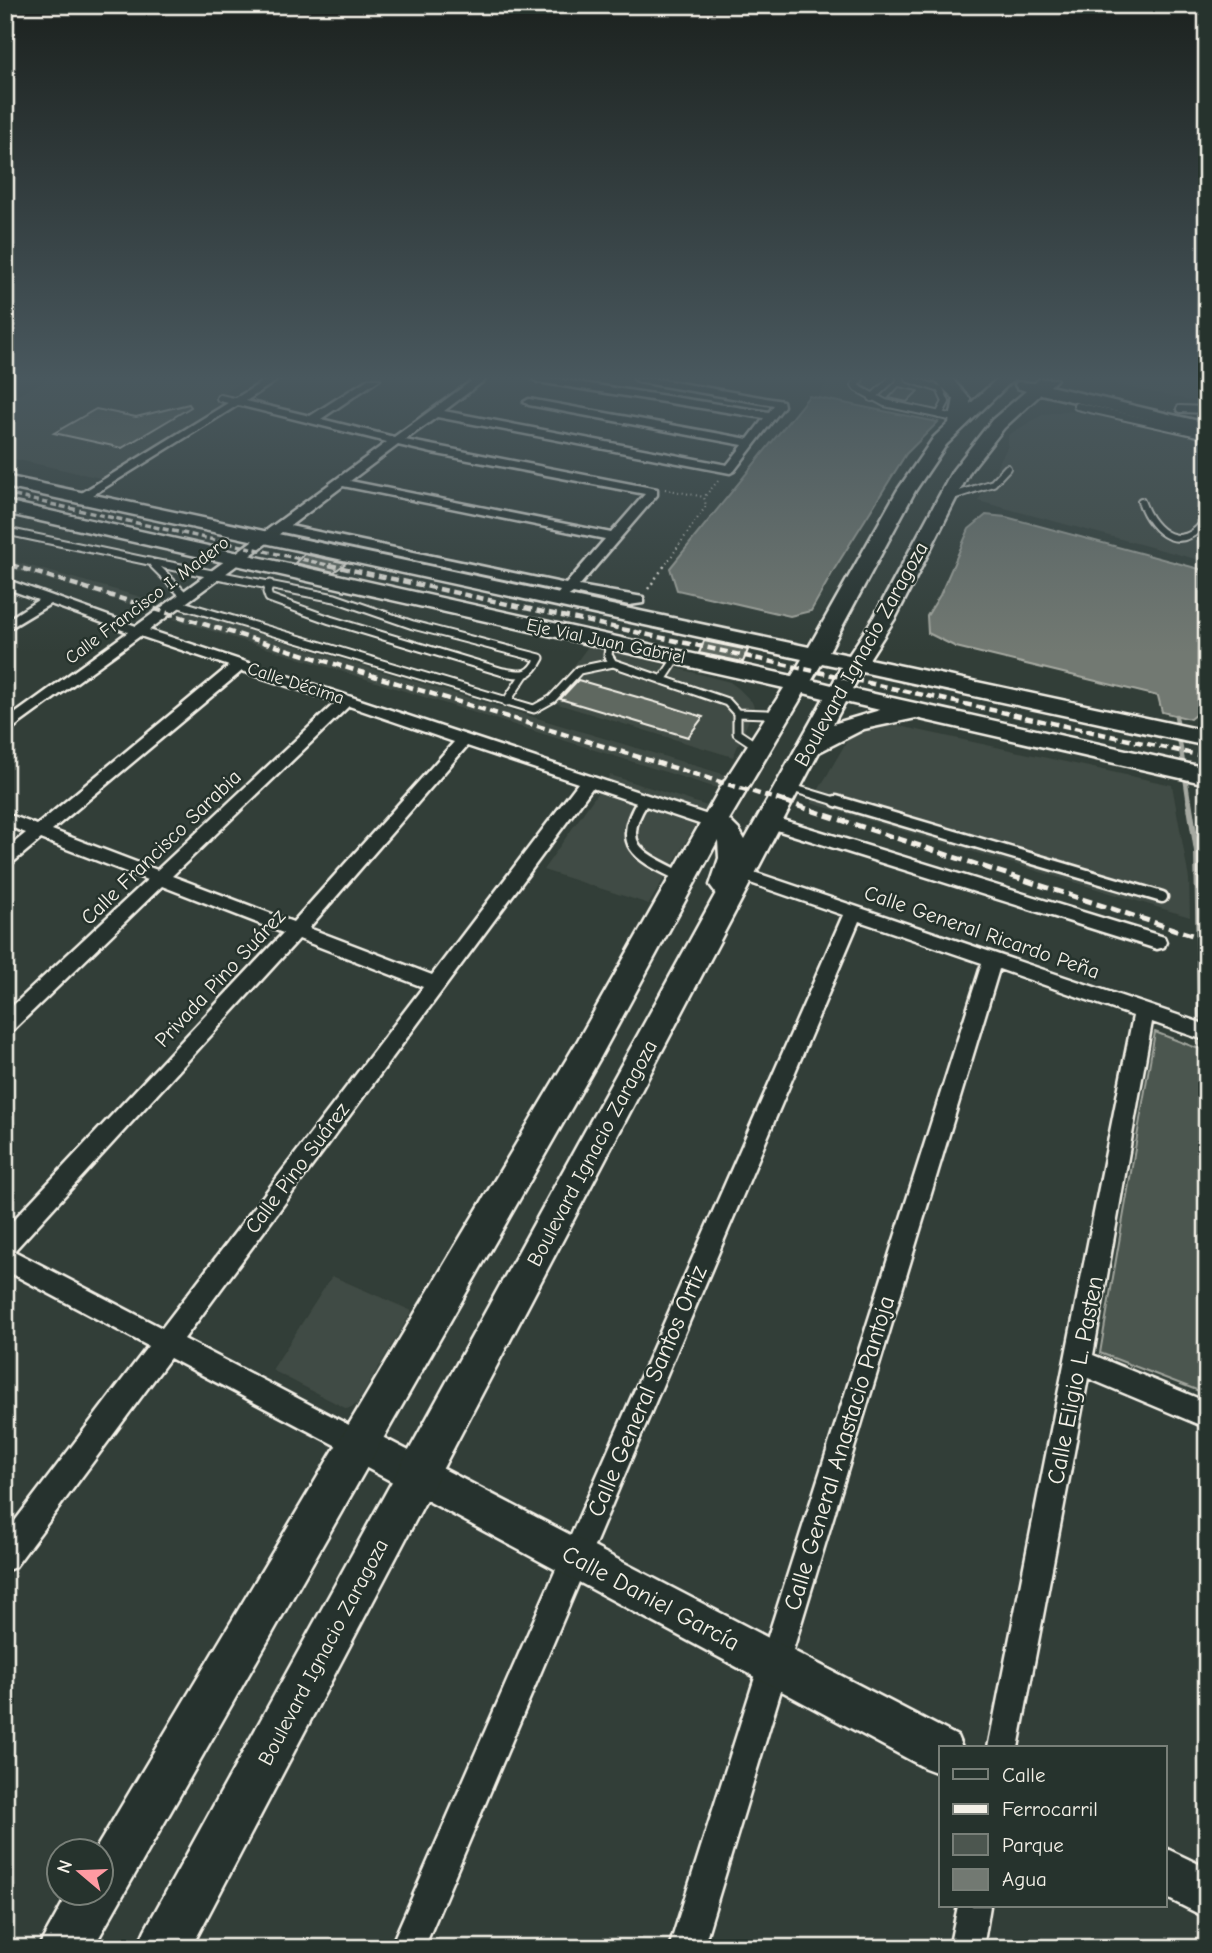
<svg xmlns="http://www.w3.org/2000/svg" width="1212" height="1953" font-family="'Comic Neue',sans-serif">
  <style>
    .built { fill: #404b44 }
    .green { fill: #4c564f; stroke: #a0a49c; stroke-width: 2 }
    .water { fill: #727972; stroke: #a6a9a1; stroke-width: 2 }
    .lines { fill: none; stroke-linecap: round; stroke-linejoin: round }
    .stream-far1 { stroke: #a6a9a1; stroke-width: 4.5 }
    .stream { stroke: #a6a9a1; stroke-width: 6 }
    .building { fill: #5f6861; stroke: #f4f1e8; stroke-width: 2 }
    .lane-far2-casing { stroke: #f4f1e8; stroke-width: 10 }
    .lane-far1-casing { stroke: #f4f1e8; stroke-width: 11 }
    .lane-casing { stroke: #f4f1e8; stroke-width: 15 }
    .street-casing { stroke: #f4f1e8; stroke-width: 5 }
    .secondary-casing { stroke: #f4f1e8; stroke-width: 5 }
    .primary-casing { stroke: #f4f1e8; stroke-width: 5 }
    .path-far1 { stroke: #f4f1e8; stroke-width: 2; stroke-dasharray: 1 3.5; stroke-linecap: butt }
    .path { stroke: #f4f1e8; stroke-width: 2.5; stroke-dasharray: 2 4.5; stroke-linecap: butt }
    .lane-far2 { stroke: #26332d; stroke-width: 6 }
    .lane-far1 { stroke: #26332d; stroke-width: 7 }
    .lane { stroke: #26332d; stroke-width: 10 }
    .street { fill: #26332d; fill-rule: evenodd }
    .secondary { fill: #26332d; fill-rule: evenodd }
    .primary { fill: #26332d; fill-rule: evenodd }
    .rail-far2 { stroke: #f4f1e8; stroke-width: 3.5; stroke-dasharray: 6 3.5; stroke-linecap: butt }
    .rail-far1 { stroke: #f4f1e8; stroke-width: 4.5; stroke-dasharray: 8 4.5; stroke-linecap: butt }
    .rail { stroke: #f4f1e8; stroke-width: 5; stroke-dasharray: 10 5; stroke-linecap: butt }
    .labels { text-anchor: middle; stroke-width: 5; stroke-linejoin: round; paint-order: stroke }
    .far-street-label { font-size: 18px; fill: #f4f1e8; stroke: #26332d }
    .street-label { font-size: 21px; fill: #f4f1e8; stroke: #26332d }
    .near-street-label { font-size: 24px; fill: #f4f1e8; stroke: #26332d }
  </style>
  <rect width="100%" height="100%" fill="#323e38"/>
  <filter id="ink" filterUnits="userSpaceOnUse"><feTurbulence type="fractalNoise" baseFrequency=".0143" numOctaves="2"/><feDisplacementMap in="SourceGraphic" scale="14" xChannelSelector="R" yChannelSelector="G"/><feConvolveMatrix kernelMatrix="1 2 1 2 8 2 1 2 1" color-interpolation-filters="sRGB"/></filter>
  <g filter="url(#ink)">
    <path class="built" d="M48,379H215L239,384L212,401L226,404L105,479L5,457V402Z
      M829,379H932L952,397V405L938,422L818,397Z
      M1103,379H1207V404L1118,385Z
      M1066,411L1088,413L1207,439V562L978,501L1008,446V435L1044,414Z
      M5,559L91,583L159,602L149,610L5,567Z
      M186,610L287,643L726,775L717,788L173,619Z
      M589,645L730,682L738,688L752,702L754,708L733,757L548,701Z
      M890,724L1172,785L1189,879L1190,917L811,803L848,739L857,731L874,725Z
      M610,775L707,806L649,904L543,870Z
      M332,1276L412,1311L357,1404L347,1409L272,1370Z"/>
    <path class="green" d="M1155,1032L1207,1052V1394L1100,1353Z"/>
    <path class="water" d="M809,396L938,422L906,454L835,568L811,611L790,616L677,590L670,568Z
      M986,515L1006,517L1207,571V705L1190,719L1162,712L1158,696L956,647L928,633L927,616L940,595L969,529Z"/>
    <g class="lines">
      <path class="stream-far1" d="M1176,716L1189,803"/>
      <path class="stream" d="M1189,801L1197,851L1200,1018
        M1201,1044L1202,1077L1207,1086"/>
    </g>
    <path class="building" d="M899,387L918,391L907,402L889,398Z
      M189,404L191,407L122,448L54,433L96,409L136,417Z
      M304,554L346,563L334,572L295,563Z
      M704,641L748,650L743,662L699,653Z
      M578,680L662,704L703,717L688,737L560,699Z"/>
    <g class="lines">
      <defs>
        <path id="lane-far2" d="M860,379L855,385L857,388L885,403L959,419
          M909,379L940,389L946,402L939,415
          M220,398L238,402
          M872,398L892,379
          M1077,406L1207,435
          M1180,409L1207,410
          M947,498L993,483L1007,468
          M1141,501C1153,535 1183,555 1207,518
          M5,531L175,567
          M151,562L156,567"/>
        <path id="lane-far1" d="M154,565L185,596
          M166,565L335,598L413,625L540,658C530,678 523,675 503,672L330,620L269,598L267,592L270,584
          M176,603L534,709L552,699L579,670L613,663
          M610,641L608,655L613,663L727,702L737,713V733L758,747
          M662,680L678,656
          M506,702L524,675
          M737,713L767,714
          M789,787L842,803
          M642,803L644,799"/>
        <path id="lane" d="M643,801C612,849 645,858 684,878
          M836,801L1162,897"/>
        <path id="street" d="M5,379H12L5,383Z
          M267,379H279L246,401L310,416L368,379H380L321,419L394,437L474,379H486L444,411L727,465L743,445L529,405L524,402L529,399L748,439L764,418L538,382L533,379H557L769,412L774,405L639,382L634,379H657L783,401L784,406L734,471L730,473L437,417L405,440L657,489V495L579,586L643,597V603L629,605L573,593L564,599L557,595L560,591L282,532L149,630L720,819L722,823L714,829L592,788L184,1339L370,1436L374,1445L370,1454L361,1458L352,1454L170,1358L15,1567L5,1571V1534L148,1346L5,1270V1229L283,933L162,886L12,1031L5,1033V1013L147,880L41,839L11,864L5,866V850L26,833L5,825V813L37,825L229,666L140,636L5,734V721L128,632L50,604L5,631V621L38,600L5,588V579L136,626L387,442L238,405L85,500L75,497ZM398,445L432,453L645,494L611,533L350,481ZM343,486L605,539L566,584L290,526ZM242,671L336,702L157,870L52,830ZM349,706L454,742L293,922L172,876ZM467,746L578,783L432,975L309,928ZM299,939L423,987L162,1328L14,1251Z
          M770,816L1164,937L1166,942L1164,947L1157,949L764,826L762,822L764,818Z
          M742,868L1207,1025V1041L1152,1022L1093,1355L1207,1402V1428L1088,1378L1018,1748H988L1133,1016L999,969L703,1948H669L982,963L859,921L424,1948H390L843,915L736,878L733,874Z
          M958,1906H990L983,1948H949Z"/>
        <path id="secondary" d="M361,1426L957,1736L962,1748H941V1774L925,1768L348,1458L342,1445L348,1432Z
          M1165,1848L1207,1868V1918L1165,1897Z"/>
        <path id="primary" d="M934,379H952L970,399V404L997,379H1014L946,445L915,491L829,651L849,655L874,617L953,470L992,420L1026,391L1017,388L1015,385L1017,382L1035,383L1039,379H1057L1050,386L1207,423V433L1041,394L1004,428L970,471L896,617L869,659L1207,731V746L862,672L852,689L1207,768V784L916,718L864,729L819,752L191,1948H137L145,1930L716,893L710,885L719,858L718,840L600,1058L93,1948H38L68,1894H102V1852H94L578,1040L722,785L784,688L5,513V501L792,676L802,659L5,487V476L809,647L897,491L934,437L949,423L954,399ZM822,663L841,667L832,685L812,680ZM804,693L824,698L745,840L739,830L729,820ZM845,702L880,710L833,724Z"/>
      </defs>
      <use href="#lane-far2" class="lane-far2-casing"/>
      <use href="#lane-far1" class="lane-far1-casing"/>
      <use href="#lane" class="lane-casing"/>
      <use href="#street" class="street-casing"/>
      <use href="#secondary" class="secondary-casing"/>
      <use href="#primary" class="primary-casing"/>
      <path class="path-far1" d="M665,489L704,497
        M664,567L706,506L704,497L719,480"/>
      <path class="path" d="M648,589L665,565"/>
      <use href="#lane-far2" class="lane-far2"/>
      <use href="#lane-far1" class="lane-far1"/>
      <use href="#lane" class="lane"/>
      <use href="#street" class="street"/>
      <use href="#secondary" class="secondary"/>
      <use href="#primary" class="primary"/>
      <path class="rail-far2" d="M5,494L337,567
        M5,563L17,567"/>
      <path class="rail-far1" d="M11,565L789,803
        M329,565L1207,757"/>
      <path class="rail" d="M783,801L1207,940"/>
    </g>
  </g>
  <linearGradient id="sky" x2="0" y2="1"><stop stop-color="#1c221f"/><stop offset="0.58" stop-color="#49585e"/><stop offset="1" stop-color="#49585e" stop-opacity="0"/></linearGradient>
  <rect width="1212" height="652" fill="url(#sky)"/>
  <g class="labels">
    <g class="far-street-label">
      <text transform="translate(147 600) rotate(-37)" y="6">Calle Francisco I. Madero</text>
      <text transform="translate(606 641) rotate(12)" y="6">Eje Vial Juan Gabriel</text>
      <text transform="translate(296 683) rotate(18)" y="6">Calle Décima</text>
    </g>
    <g class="street-label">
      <text transform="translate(861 654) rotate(-61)" y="7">Boulevard Ignacio Zaragoza</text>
      <text transform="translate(161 847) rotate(-44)" y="7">Calle Francisco Sarabia</text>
      <text transform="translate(982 932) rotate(19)" y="7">Calle General Ricardo Peña</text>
      <text transform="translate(220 978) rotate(-47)" y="7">Privada Pino Suárez</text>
      <text transform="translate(592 1153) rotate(-62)" y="7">Boulevard Ignacio Zaragoza</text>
      <text transform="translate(297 1168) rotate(-53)" y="7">Calle Pino Suárez</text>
      <text transform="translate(323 1652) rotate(-62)" y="7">Boulevard Ignacio Zaragoza</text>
    </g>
    <g class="near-street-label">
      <text transform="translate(1075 1380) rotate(-79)" y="8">Calle Eligio L. Pasten</text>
      <text transform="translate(647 1391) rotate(-67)" y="8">Calle General Santos Ortiz</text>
      <text transform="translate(839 1453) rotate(-73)" y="8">Calle General Anastacio Pantoja</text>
      <text transform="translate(651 1598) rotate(28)" y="8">Calle Daniel García</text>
    </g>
  </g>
  <rect width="1212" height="1953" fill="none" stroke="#26332d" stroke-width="28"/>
  <rect x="14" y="14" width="1184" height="1925" fill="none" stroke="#f4f1e8" stroke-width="2.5" filter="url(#ink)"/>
  <rect x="939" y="1746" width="228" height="161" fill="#26332d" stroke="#787f78" stroke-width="2"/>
  <rect x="953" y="1769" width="35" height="10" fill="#26332d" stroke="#787f78" stroke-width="2"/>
  <text x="1002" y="1782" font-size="21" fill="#f4f1e8">Calle</text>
  <rect x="953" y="1804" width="35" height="10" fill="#f4f1e8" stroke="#787f78" stroke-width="2"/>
  <text x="1002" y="1816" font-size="21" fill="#f4f1e8">Ferrocarril</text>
  <rect x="953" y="1834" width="35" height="21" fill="#4c564f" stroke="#787f78" stroke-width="2"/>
  <text x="1002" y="1852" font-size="21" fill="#f4f1e8">Parque</text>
  <rect x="953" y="1869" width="35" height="21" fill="#727972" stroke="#787f78" stroke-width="2"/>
  <text x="1002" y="1886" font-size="21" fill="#f4f1e8">Agua</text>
  <g transform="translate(80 1872) rotate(289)"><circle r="33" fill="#26332d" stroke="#787f78" stroke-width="2"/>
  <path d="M0-5L12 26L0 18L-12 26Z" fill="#ff9aa2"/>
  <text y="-10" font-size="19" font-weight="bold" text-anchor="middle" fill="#f4f1e8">N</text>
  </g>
</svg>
